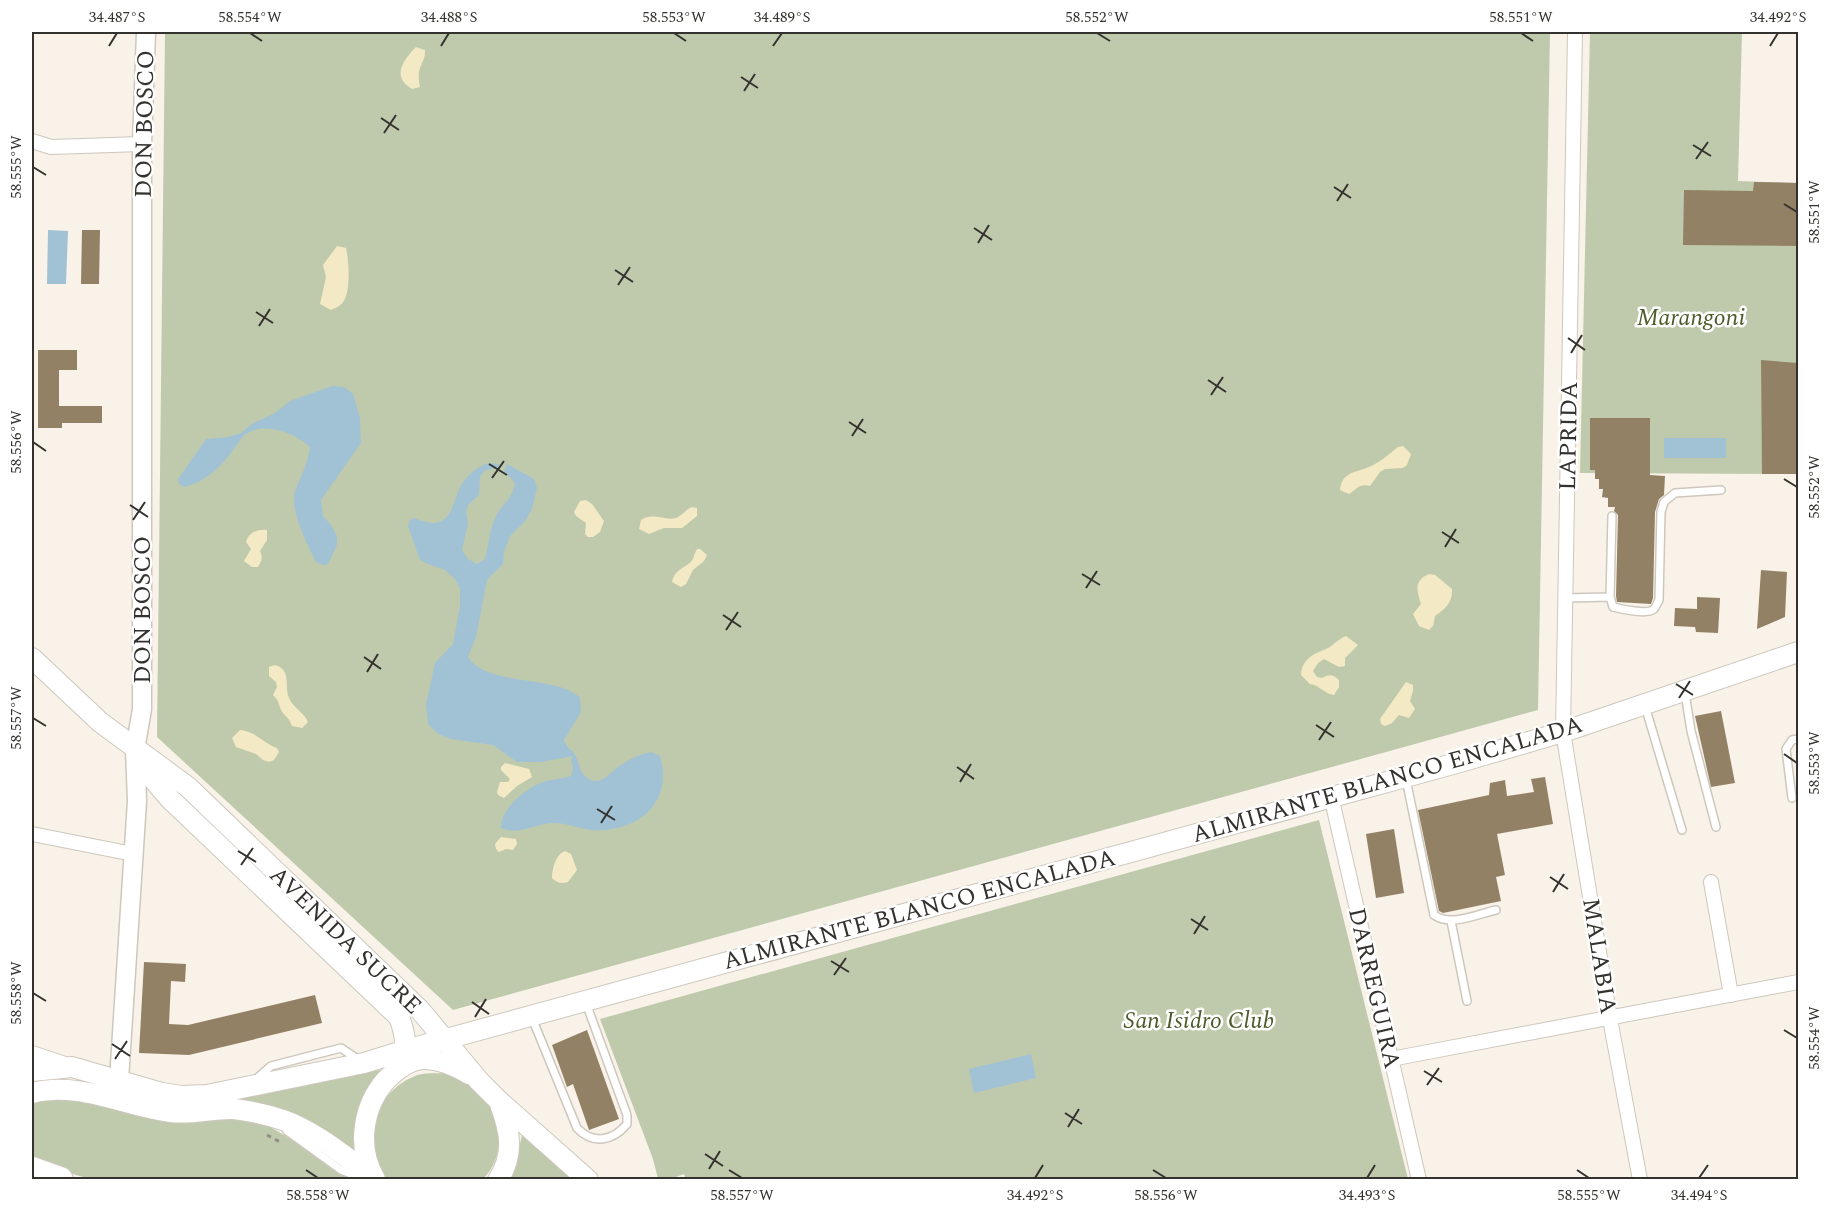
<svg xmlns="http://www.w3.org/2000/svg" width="1830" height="1211" font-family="Spectral,serif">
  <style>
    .green { fill: #bfcaac }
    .sand { fill: #f3e9c4 }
    .water { fill: #a1c1d5 }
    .building { fill: #938165 }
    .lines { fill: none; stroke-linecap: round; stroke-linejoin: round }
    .service-casing { stroke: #cdc7bd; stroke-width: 10 }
    .minor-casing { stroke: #cdc7bd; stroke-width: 16 }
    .tertiary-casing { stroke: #cdc7bd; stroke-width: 21 }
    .secondary-casing { stroke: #cdc7bd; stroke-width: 22 }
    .motorway-casing { stroke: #cdc7bd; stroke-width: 28 }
    .path { stroke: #938f88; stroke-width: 3; stroke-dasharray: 4.5 4.5; stroke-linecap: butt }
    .service { stroke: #fff; stroke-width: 7 }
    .minor { stroke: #fff; stroke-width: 14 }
    .tertiary { stroke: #fff; stroke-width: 18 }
    .secondary { stroke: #fff; stroke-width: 20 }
    .motorway { stroke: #fff; stroke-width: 26 }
    .ticks { fill: none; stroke: #34322e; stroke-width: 2 }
    .labels { text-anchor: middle; stroke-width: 5; stroke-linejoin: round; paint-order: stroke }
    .street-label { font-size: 24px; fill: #34322e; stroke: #fff }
    .park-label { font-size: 24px; font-style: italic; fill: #4b5b29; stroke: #fff }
    .neatline { fill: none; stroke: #34322e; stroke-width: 2 }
    .ticks-label { font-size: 15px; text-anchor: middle; fill: #34322e }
  </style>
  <rect width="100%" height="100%" fill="#f9f2e8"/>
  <path class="green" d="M165,32H1550L1538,710L453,1010L157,737Z
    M1590,32H1742L1738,181L1798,183V474L1580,473Z
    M1319,820L1408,1179L686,1180L684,1174L670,1179H658L653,1159L600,1019Z
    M385,1069C364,1098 346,1123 358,1161L318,1125L246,1102L239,1097Z
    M447,1073C456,1077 470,1081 477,1087C502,1112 508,1154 483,1179H387C357,1145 374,1092 415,1076C424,1072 438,1074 447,1073Z
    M32,1095L260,1121L359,1179H90L32,1162Z
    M523,1131L574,1180H507L514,1169Z"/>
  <path class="sand" d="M416,47L425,50C426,64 415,65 420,87L412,89C391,77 403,60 416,47Z
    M337,246L346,248C349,260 351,292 343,302C341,306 335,308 331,310L320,304L326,277L323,265Z
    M1403,446L1411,454L1407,465L1403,468L1385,469L1380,472L1370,486C1359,483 1357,489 1349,494L1340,490C1342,469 1361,473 1375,464C1383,460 1390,453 1398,447Z
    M586,500L592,504L604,521L600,532L593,537H588L585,534L586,523L576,516L574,512L580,501Z
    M692,507L697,508V516L682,528H664L649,534L639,529L641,520C653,512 664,521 676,518C682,516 686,509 692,507Z
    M267,530V540L260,551C263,558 262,561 258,567H252L244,561L251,549L246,542C249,532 258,529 267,530Z
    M697,549H700L707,555L704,561L693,570L686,584L681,587L672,582C675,568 687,568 693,559C694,556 695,552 697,549Z
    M1429,574L1435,575L1452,589C1453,602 1445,609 1435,616L1433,626L1429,630L1419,626L1413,614L1421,604C1417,591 1413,581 1429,574Z
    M1346,636L1358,645L1345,658V666L1339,667L1324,659L1318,663L1313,671L1317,677L1322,678C1329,674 1333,674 1339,680V687L1334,695C1324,694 1320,685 1310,684L1301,675C1302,659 1313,654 1326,649C1333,646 1338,639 1346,636Z
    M275,665C292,670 284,685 289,698C293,708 304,712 308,722L302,728L292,726C289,718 288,719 283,713C278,707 281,702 273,695L277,687L276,682L269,676V667Z
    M1406,682L1413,685V691L1410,701L1415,709L1409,718L1399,715L1392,723L1385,726L1381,724L1380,719Z
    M240,730C255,731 263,743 277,748L279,752L274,760L269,762L263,760L256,754L236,747L232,738Z
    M505,763L529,769L532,777L517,786L504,798L498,795L497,792L500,782H508L510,779L501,770V767Z
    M501,837L516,839L517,844L513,850L506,849L499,852L496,849L495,844Z
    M565,851L571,854L577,870L568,882C561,884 557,883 552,878C552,869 556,854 565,851Z"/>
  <path class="water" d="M48,230L68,231L66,284H47Z
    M332,386L344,387L353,394L360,418L361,443L321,500L323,516L331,525L337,536V545L328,564L323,565L316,562C308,546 289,509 295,491C301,476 308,463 310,447C294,432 262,420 243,436C228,458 213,479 185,487L179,484L178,479L206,439L228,437L241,433L252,424L275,413L290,401Z
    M1664,438H1726V458H1664Z
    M489,463L499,464L498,468L485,470L480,477L479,495L469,504L466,511L468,524L462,550L468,559L477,564L485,559C489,544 489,530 496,516C503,502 511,502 515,483L504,471L507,464L534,479L537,488L532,509L525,521L510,536L504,552L503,564L487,580L476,637L468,657C484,683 542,678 568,690C572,692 576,695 580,697L581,712L564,740C566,747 571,749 575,755C579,761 579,771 585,776C600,790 610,771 621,765C630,759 640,754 651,752L660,756C674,803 637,833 592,830C580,829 567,823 555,823C535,823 520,836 501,828C500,809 526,788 543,782C552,779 562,779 571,776L573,768L571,759L573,756L541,762H517L493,745L451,739L438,734L428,724L426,704L435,663L453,644L460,606V588L455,579L445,570L428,564L420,560L408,526L410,520L414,518C420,520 427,523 433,523C452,523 454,499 460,487C467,475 476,467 489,463Z
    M1031,1054L1036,1078L974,1093L969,1069Z"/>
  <path class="building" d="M1754,182L1798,183V246L1683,245L1684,190L1753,191Z
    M82,230H100L99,284H81Z
    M38,350H77V370H59V406H102V423H62V428H38Z
    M1761,360L1798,363V474H1762Z
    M1590,418H1650V475L1665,476L1664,495L1659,499L1655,512L1653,598L1651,604L1617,602L1616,596L1618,515L1614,511L1615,507H1608V498L1602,497L1603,489H1599V479H1595V470H1590Z
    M1761,570L1787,572L1785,617L1757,629Z
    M1697,597L1720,598L1718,633L1696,632L1695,627L1674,626L1675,608L1697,609Z
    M1721,711L1735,783L1711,787L1695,716Z
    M1545,777L1553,824L1497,834L1505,875L1496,877L1501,901L1443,913L1439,911L1418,810L1489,795L1490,783L1505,780L1507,796L1534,792L1531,779Z
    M1394,829L1404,893L1376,898L1366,834Z
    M144,962L186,964L185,982L171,981L169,1024L188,1025L315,995L322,1023L189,1055L139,1053Z
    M587,1030L619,1119L589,1130L573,1084L567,1087L552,1045Z"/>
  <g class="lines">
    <defs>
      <path id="service" d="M1610,597L1612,516
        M1565,598L1610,597L1613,607C1621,609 1648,615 1654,609C1656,607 1657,603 1659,600L1661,512L1664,502L1675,493L1721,490
        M1685,693L1691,731L1716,827
        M1645,706L1682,830
        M1406,779L1434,915C1450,927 1478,914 1496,910
        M1792,798L1786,749L1792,740L1798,739
        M1451,921L1467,1001
        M532,1018L577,1128C593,1145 613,1141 627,1124V1115L586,1003
        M255,1080L271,1066L341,1048L359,1060
        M287,1131L341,1170L363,1179"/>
      <path id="minor" d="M1575,32L1563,732L1610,1019L1640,1180
        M32,141L51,147L142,144
        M1331,796L1419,1180
        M32,834L133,854
        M1711,882L1731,995
        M32,1053L68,1065
        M1391,1059L1798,982"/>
      <path id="tertiary" d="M119,1080L137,801L135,750L142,709V144L146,32"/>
      <path id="secondary" d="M32,658L100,722L188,787L420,1010L479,1081L499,1101L588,1180
        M137,752L147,772L170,799L399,1017C406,1035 407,1048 401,1066
        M32,1071L72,1067L162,1093L181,1096L207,1095L364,1063L406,1050L1453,764L1563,732L1798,652
        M32,1093C78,1081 125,1106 171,1112C192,1115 213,1108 234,1109C251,1111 268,1115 283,1120C316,1132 344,1156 372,1176
        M375,1179C356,1147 363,1106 386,1080C396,1070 407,1061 421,1059C437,1058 456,1066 469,1074
        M498,1180C515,1154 510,1131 500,1104"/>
      <path id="motorway" d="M32,1170L60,1180"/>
    </defs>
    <use href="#service" class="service-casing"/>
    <use href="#minor" class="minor-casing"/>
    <use href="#tertiary" class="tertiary-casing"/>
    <use href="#secondary" class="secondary-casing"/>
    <use href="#motorway" class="motorway-casing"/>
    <path class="path" d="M267,1135L280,1142"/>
    <use href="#service" class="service"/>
    <use href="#minor" class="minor"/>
    <use href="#tertiary" class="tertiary"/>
    <use href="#secondary" class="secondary"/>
    <use href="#motorway" class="motorway"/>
  </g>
  <path class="ticks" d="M250,33L262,41M674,33L686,41M1097,33L1110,41M1521,33L1533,41M109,46L117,33M441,46L449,33M773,46L782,33M1770,46L1778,33M741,77L758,88M744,91L755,74M381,118L399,130M384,133L396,115M1693,145L1711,156M1696,159L1708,142M33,167L46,175M1334,187L1351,198M1337,201L1348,184M1784,204L1797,212M974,228L992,240M978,243L989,225M615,270L633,282M618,285L630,267M256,312L273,323M259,326L270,309M1568,338L1585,350M1571,353L1582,335M1208,380L1226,392M1211,395L1223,377M849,422L866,433M852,436L863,419M33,442L46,451M489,464L507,475M492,478L504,461M1784,479L1797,487M130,505L148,517M133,520L145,502M1442,532L1459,543M1445,547L1456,529M1082,574L1100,585M1086,588L1097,571M723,615L741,627M726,630L738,612M364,657L381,669M367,672L378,654M1676,684L1693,695M1679,698L1690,681M33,718L46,726M1316,725L1334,737M1319,740L1331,722M1784,754L1797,763M957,767L974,779M960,782L971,764M597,809L615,820M601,823L612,806M238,851L256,862M241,865L253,848M1550,877L1568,889M1553,892L1564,874M1191,919L1208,930M1194,934L1205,916M831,961L849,972M834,975L846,958M33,993L46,1001M472,1002L489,1014M475,1017L486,999M1784,1030L1797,1038M112,1044L130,1056M115,1059L127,1041M1424,1071L1442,1082M1427,1085L1439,1068M1065,1113L1082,1124M1068,1127L1079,1109M705,1154L723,1166M709,1169L720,1151M306,1170L318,1178M729,1170L742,1178M1153,1170L1166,1178M1577,1170L1589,1178M1035,1178L1043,1165M1367,1178L1375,1165M1699,1178L1708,1165"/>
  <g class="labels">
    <g class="street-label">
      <text transform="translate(144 124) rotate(-89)" y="8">DON BOSCO</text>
      <text transform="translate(1568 436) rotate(-89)" y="8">LAPRIDA</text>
      <text transform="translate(142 610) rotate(-90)" y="8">DON BOSCO</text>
      <text transform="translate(1387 779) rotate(-16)" y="8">ALMIRANTE BLANCO ENCALADA</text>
      <text transform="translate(919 909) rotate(-15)" y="8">ALMIRANTE BLANCO ENCALADA</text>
      <text transform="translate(346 940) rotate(44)" y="8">AVENIDA SUCRE</text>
      <text transform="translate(1600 956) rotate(81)" y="8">MALABIA</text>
      <text transform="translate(1375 988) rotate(77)" y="8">DARREGUIRA</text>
    </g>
    <g class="park-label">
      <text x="1691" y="325">Marangoni</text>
      <text x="1199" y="1028">San Isidro Club</text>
    </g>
  </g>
  <rect width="1830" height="1211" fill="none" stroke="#ffffff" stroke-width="66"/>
  <rect x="33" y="33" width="1764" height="1145" class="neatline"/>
  <g class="ticks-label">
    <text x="117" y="22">34.487°S</text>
    <text x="250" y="22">58.554°W</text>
    <text x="449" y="22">34.488°S</text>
    <text x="674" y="22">58.553°W</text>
    <text x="782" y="22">34.489°S</text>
    <text x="1097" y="22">58.552°W</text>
    <text x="1521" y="22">58.551°W</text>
    <text x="1778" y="22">34.492°S</text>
    <text transform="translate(16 167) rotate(-90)" y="5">58.555°W</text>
    <text transform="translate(1814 212) rotate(-90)" y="5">58.551°W</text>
    <text transform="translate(16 442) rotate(-90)" y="5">58.556°W</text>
    <text transform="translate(1814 487) rotate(-90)" y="5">58.552°W</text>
    <text transform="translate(16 718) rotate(-90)" y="5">58.557°W</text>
    <text transform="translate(1814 763) rotate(-90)" y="5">58.553°W</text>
    <text transform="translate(16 993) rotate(-90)" y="5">58.558°W</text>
    <text transform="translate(1814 1038) rotate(-90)" y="5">58.554°W</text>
    <text x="318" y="1200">58.558°W</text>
    <text x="742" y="1200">58.557°W</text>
    <text x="1035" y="1200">34.492°S</text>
    <text x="1166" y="1200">58.556°W</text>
    <text x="1367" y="1200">34.493°S</text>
    <text x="1589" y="1200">58.555°W</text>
    <text x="1699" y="1200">34.494°S</text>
  </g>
</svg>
